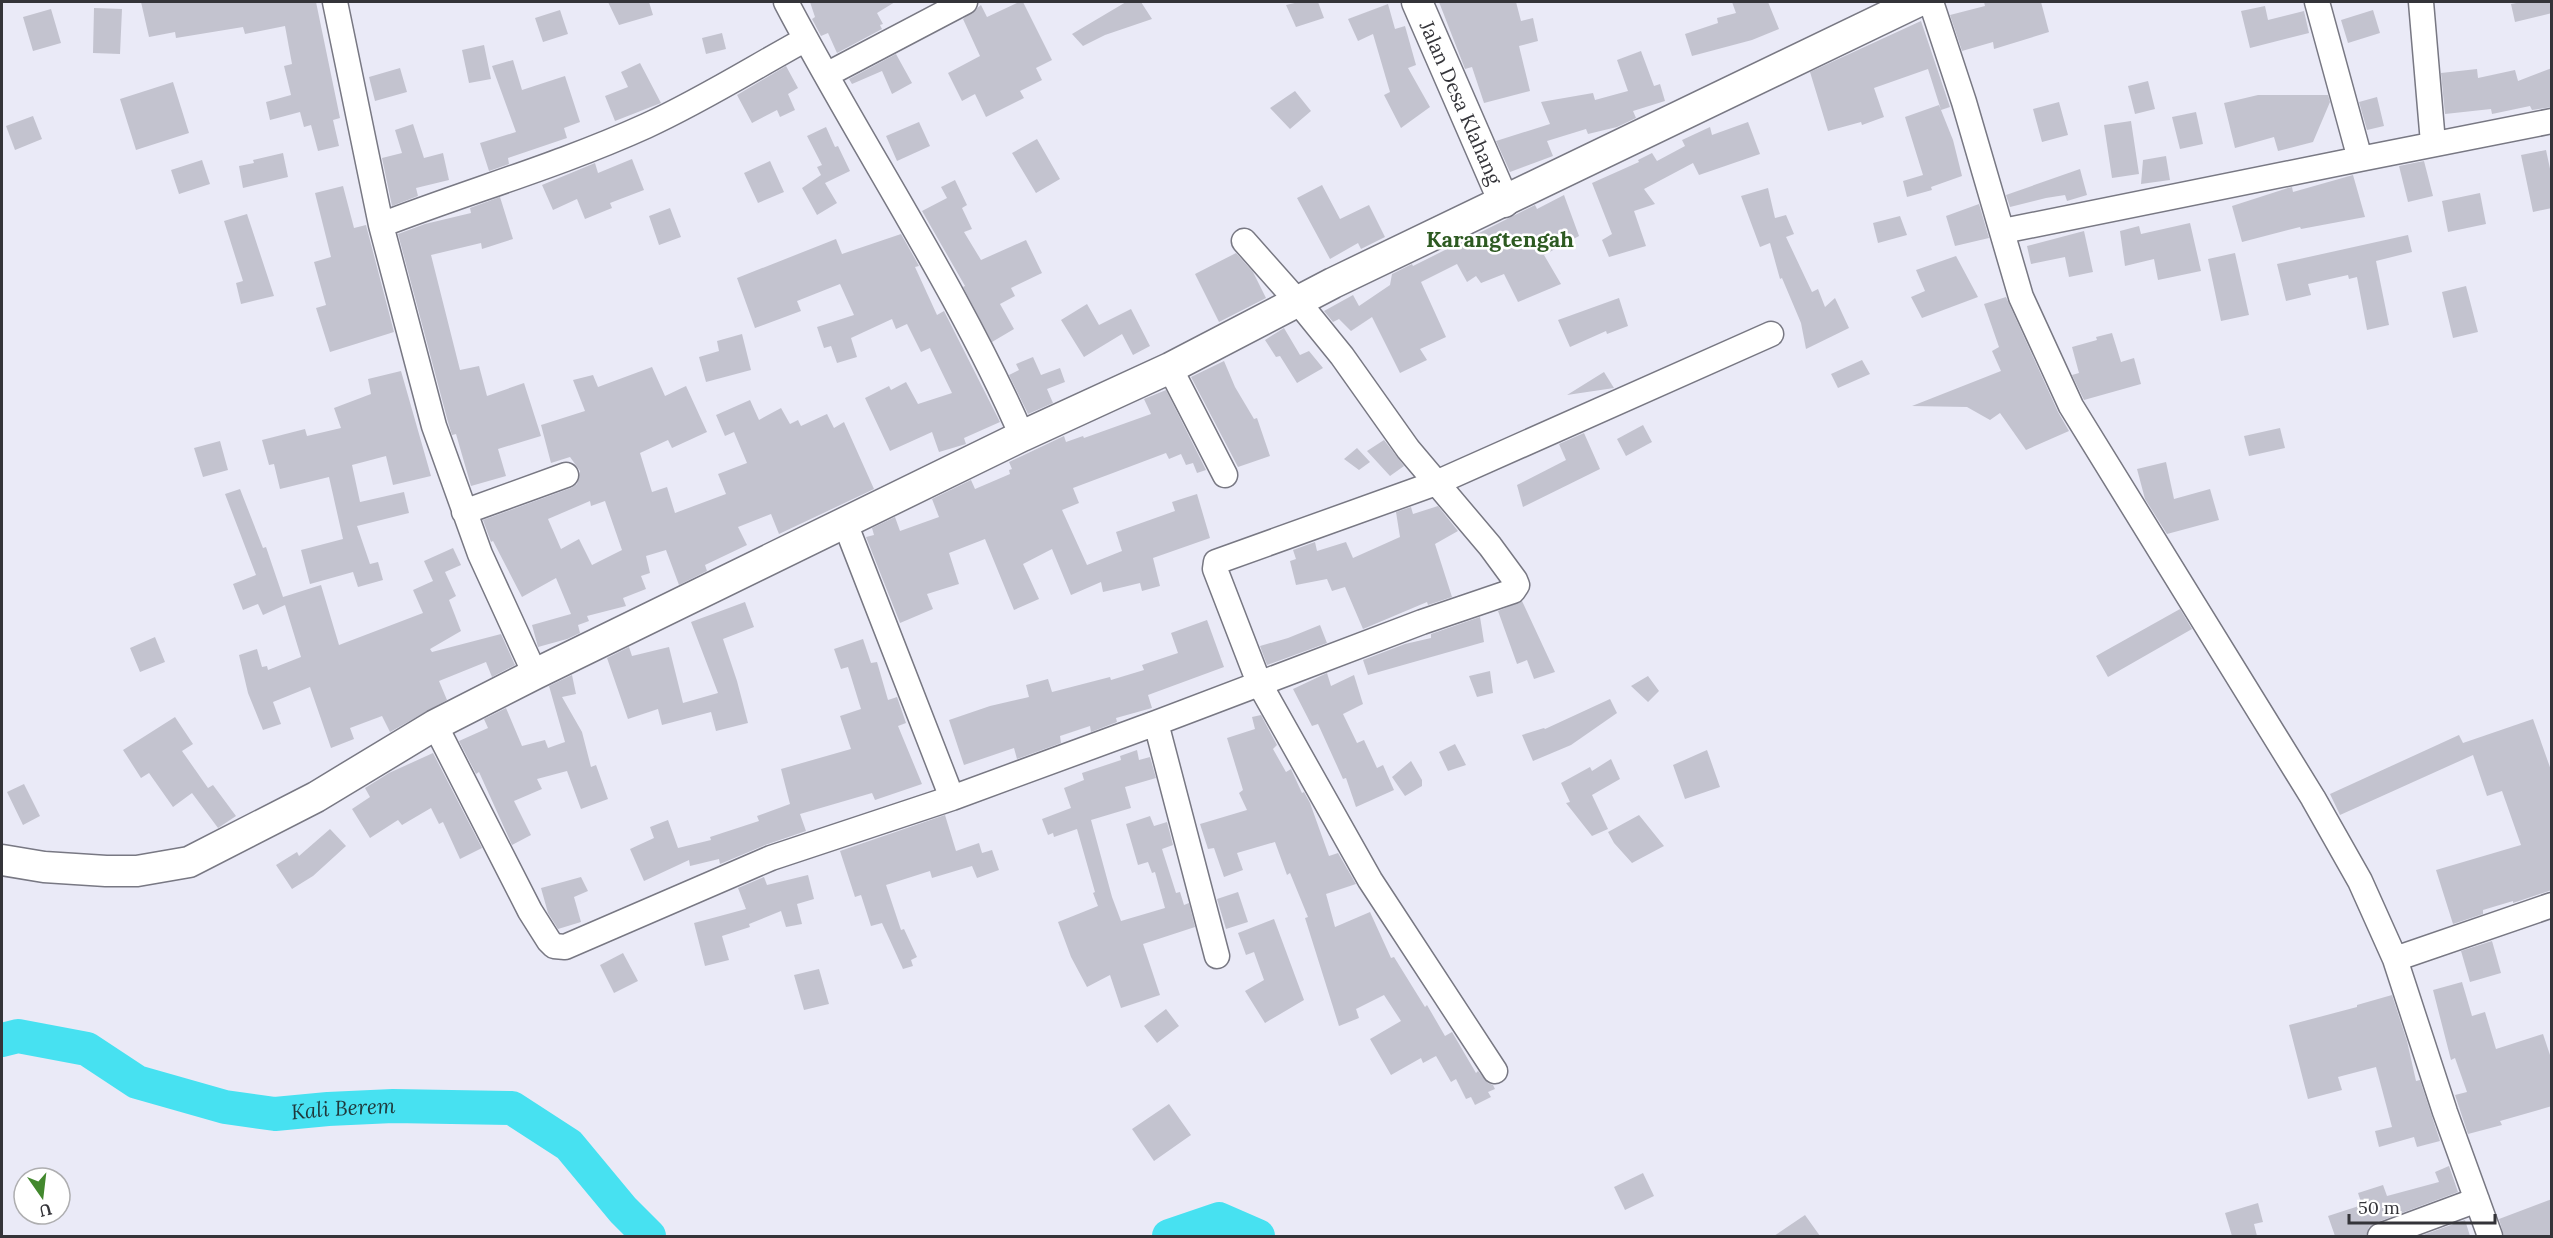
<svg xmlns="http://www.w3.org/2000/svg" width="2553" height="1238" font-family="Lora,serif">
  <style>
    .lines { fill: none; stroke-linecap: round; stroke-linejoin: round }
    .river { stroke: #47e1f1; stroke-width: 34 }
    .building { fill: #c3c3cf; fill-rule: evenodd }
    .minor-casing { stroke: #787883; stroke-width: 27 }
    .tertiary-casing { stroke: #787883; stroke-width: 33 }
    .minor { stroke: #fff; stroke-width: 24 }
    .tertiary { stroke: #fff; stroke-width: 30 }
    .labels { text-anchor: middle; stroke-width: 5; stroke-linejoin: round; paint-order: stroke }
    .street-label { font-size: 20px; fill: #343439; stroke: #fff }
    .water-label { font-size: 21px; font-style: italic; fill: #1f383b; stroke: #fff }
    .quarter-label { font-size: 22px; font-weight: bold; fill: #2d5a21; stroke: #fff }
  </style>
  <rect width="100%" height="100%" fill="#eaeaf7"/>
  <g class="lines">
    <g class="river">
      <path id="s1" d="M2,1040L18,1036L87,1049L137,1082L225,1107L275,1114L328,1109L393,1106L512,1108L569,1145L623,1210L649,1236"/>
      <path d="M1169,1236L1219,1219L1258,1236"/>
    </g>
  </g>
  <path class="building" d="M141,2H316L340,118L333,120L339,146L318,151L311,125L304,127L300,112L270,120L266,102L291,95L284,66L292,64L285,26L245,34L243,27L176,38L175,32L149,37Z
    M608,2H649L653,15L619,25Z
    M810,2H895L877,13L883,24L880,25L882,29L837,53L828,33L821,36L812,19L815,17Z
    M1019,2H1023L1052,60L1036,68L1042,80L1020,91L1024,98L986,117L975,94L962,101L948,73L980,56L963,19L981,5L987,17Z
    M1126,2H1141L1152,19L1105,35L1083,46L1072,34Z
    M1299,2H1318L1324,18L1296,27L1286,5Z
    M1439,2H1516L1521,21L1533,18L1538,41L1519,46L1530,91L1484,103L1472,67L1465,69Z
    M1732,2H1768L1779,29L1752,40L1692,56L1685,34L1718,23L1717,18L1736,13Z
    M1984,2H2041L2049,32L1994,49L1993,42L1962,51L1950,15L1985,6Z
    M2522,2H2552V13L2515,22L2511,4Z
    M1388,4L1395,29L1405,26L1416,65L1408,68L1430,107L1401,128L1384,95L1390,92L1373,34L1358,41L1348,19Z
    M2265,6L2268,20L2304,11L2309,33L2250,48L2241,11Z
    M94,8L122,9L120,54L93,53Z
    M51,9L61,43L33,51L23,17Z
    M560,10L568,34L543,42L535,18Z
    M2373,10L2380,33L2348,43L2341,20Z
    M1921,21L1950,107L1941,110L1928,69L1874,88L1884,117L1862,125L1861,122L1828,131L1810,72Z
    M722,33L726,49L706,54L702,38Z
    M484,45L491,79L469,83L462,50Z
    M1641,51L1654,86L1660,84L1665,101L1633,111L1636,118L1617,127L1588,134L1586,129L1547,141L1553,156L1510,172L1496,141L1550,124L1541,102L1593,93L1595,100L1628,91L1617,60Z
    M896,54L912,83L892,94L882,71L852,84L849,79Z
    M513,60L522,90L565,76L580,122L564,128L567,138L508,158L509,164L489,171L480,143L516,132L492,66Z
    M640,63L661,103L615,121L605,96L628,87L621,72Z
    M786,66L798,88L788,94L795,110L780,117L777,110L752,123L737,95Z
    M400,68L407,92L375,101L369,77Z
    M2552,68V107L2532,110L2530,106L2492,114L2491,109L2445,114L2441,73L2477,69L2478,78L2515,70L2518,81Z
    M2148,81L2155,109L2135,114L2128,86Z
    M173,82L189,133L136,150L120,99Z
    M1295,91L1311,111L1290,129L1270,108Z
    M2258,95H2328L2330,102L2313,142L2278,151L2274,137L2235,148L2224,103Z
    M2377,97L2384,126L2367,130L2359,102Z
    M2059,102L2068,135L2042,142L2033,109Z
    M1939,105L1953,140L1962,176L1931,187L1932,190L1907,197L1903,181L1923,175L1905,117Z
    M2196,112L2203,144L2180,149L2172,117Z
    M33,116L42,139L15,150L6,126Z
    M2131,121L2139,174L2112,178L2104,125Z
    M919,122L930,146L897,161L886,136Z
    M1748,122L1760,154L1699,175L1693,163L1644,189L1655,204L1634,211L1646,246L1609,257L1602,240L1612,234L1592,183L1639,162L1638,160L1652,153L1657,161L1685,146L1682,140L1710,127L1712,135Z
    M413,124L424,158L443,153L449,180L416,188L418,196L392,206L382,158L402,153L395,130Z
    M826,127L835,147L838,146L850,171L825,183L837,203L817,215L802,188L821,175L817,167L822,165L807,136Z
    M1037,139L1060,179L1036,193L1012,153Z
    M2546,150L2552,178V208L2533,212L2521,155Z
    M283,153L288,177L243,188L239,166L254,163L253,160Z
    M2166,156L2170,180L2141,184L2143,160Z
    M632,159L644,190L610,203L612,208L585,219L577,199L553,210L542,185L595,163L598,173Z
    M202,160L210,184L179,194L171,170Z
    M770,161L784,192L758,203L744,173Z
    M2424,161L2433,196L2408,202L2399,166Z
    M2080,169L2087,195L2067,201L2065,195L2046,198L2010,207L2006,195Z
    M2353,175L2365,217L2301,229L2300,227L2242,242L2232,206L2288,188L2292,187L2293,192Z
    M955,180L967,205L962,208L972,229L964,232L981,260L1026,240L1042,273L1011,288L1015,296L1000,304L1014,329L992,342L963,287L965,286L922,211L947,198L941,187Z
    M1322,185L1340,219L1369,205L1385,237L1361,249L1358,243L1330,259L1297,198Z
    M343,186L354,228L366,225L394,332L330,352L316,308L326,305L314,262L331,257L315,193Z
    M1768,188L1775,218L1786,215L1794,234L1786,237L1812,292L1818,289L1825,307L1835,298L1849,328L1806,349L1801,323L1782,278L1780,279L1770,243L1760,247L1741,196Z
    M2480,193L2486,224L2448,232L2442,201Z
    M1564,195L1579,236L1544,255L1561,284L1518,302L1504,274L1481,283L1476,276L1467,282L1457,264L1421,282L1446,337L1420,349L1427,360L1400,373L1372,317L1351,331L1339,319L1333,322L1324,311L1353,295L1359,306L1390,285L1392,274L1412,264L1413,266L1535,205L1537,209Z
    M500,197L513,239L482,249L481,243L431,255L460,370L479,366L487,396L524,383L541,436L498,449L506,476L471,486L456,434L452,435L448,422L398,234L425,224L471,213L470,208Z
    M1979,204L1989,238L1955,246L1946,216Z
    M670,208L681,237L659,245L649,216Z
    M247,214L274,296L241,304L236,283L243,281L224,221Z
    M1900,216L1907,235L1878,243L1873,223Z
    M2190,223L2201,271L2158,280L2154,259L2125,266L2120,231L2139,226L2141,234Z
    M2084,231L2093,272L2069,277L2065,257L2031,264L2027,246Z
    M901,234L918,264L919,266L915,267L937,315L944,311L1000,422L964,438L966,444L939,452L932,432L890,451L865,398L889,386L891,390L906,382L918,404L952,393L930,348L921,352L907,324L896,329L892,319L851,338L857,357L837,363L831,346L824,348L817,327L854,315L840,284L797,301L801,311L755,328L737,278L836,239L842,254Z
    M2408,235L2412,252L2376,261L2389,325L2367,330L2357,277L2349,279L2348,275L2308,284L2311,295L2286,301L2277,264Z
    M1236,253L1253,272L1266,298L1219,322L1195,274Z
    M2235,253L2249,315L2221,321L2208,259Z
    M1956,256L1978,297L1922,318L1911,297L1925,291L1916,270Z
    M2466,286L2478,332L2453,338L2442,292Z
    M2006,297L2058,412L2069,431L2026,450L2000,413L1990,420L1967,407L1912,406L2001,371L1992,351L1999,347L1984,304Z
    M1619,298L1628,326L1607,334L1606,331L1570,347L1558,320Z
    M1087,304L1099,325L1131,309L1150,346L1133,355L1122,334L1084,357L1061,320Z
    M1284,328L1300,355L1309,351L1323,368L1297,383L1280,356L1276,357L1265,340Z
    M2112,333L2121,362L2134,358L2141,384L2084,400L2072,375L2079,373L2072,347L2097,340L2096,337Z
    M742,334L751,370L706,382L699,357L719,351L717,341Z
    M1033,357L1041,375L1060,368L1065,382L1047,389L1053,403L1028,414L1009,375L1019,370L1016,364Z
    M1862,360L1870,374L1838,388L1831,374Z
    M1224,361L1235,387L1254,419L1257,418L1270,456L1238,467L1191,377Z
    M652,367L665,396L686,386L707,432L672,448L668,440L640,453L652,492L667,487L675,513L726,494L718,474L747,463L734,432L725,436L716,415L750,400L759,420L781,408L790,424L798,420L801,426L827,414L834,428L844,422L874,489L779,534L771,514L738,527L747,545L705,565L707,571L679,585L666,550L646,556L650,573L641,576L646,589L623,598L626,606L587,616L589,621L578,625L580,633L567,639L538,647L532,625L571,614L556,578L522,597L493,541L491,542L483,520L571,488L577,484L580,471L570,457L551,463L541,425L585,411L573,380L593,375L598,387ZM590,501L591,506L605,501L622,550L592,565L579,539L561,549L548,519Z
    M401,371L431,476L393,485L386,456L352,465L360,502L404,492L409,513L357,526L370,564L378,562L383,580L358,587L353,572L310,584L301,550L343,539L329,477L280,489L274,464L269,465L262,440L305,429L307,436L341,428L334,408L371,394L368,379Z
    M1604,372L1614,388L1567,395Z
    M1166,390L1206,470L1197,473L1193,463L1186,465L1181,454L1169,459L1166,453L1073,488L1079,503L1062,510L1087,565L1122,551L1116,532L1175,511L1172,502L1197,494L1210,538L1153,558L1160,586L1142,591L1140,583L1103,592L1101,582L1071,595L1052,549L1023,564L1039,599L1014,610L985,539L949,553L959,584L927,594L933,609L900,623L866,537L874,535L872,528L895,517L900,531L939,517L932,499L971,480L975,489L1010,474L1009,470L1012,469L1009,462L1064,436L1066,442L1083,436L1084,438L1151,414L1144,399Z
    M1643,425L1652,442L1626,456L1617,439Z
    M2280,428L2285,448L2249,456L2244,436Z
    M1584,433L1600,469L1523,507L1517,485L1566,460L1559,444Z
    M1384,440L1404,466L1390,476L1367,451Z
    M220,441L228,470L203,477L194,448Z
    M1357,448L1370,462L1359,470L1344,459Z
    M2166,462L2174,499L2210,489L2219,520L2167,534L2145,499L2137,469Z
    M240,489L263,548L266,547L283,597L321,585L339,645L423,613L413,590L433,581L424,561L453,548L461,565L445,572L456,596L449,600L461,631L430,649L432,652L501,634L515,665L492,677L486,662L439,681L447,700L390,732L382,716L350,728L354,739L331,748L310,687L273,702L281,724L263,730L248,693L239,655L257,649L262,667L267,666L268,670L301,657L285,605L263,615L258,604L243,610L233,584L256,575L225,494Z
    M1438,506L1458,531L1435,544L1452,597L1428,605L1427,602L1363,629L1345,587L1332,591L1327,579L1296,585L1290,561L1296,559L1293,550L1315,542L1317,551L1346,542L1353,558L1400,537L1396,512L1411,507L1413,514Z
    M1522,601L1555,672L1534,679L1527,660L1517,664L1498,611Z
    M745,602L754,627L723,639L737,681L748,723L716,731L711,712L662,725L658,709L628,719L607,658L629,647L632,656L669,647L683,703L718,693L691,622Z
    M2180,609L2192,629L2108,677L2096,656Z
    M1480,617L1484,642L1368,675L1363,660L1405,644L1431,638V634Z
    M1207,620L1224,667L1148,695L1152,708L1116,718L1117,722L1091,732L1090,726L1060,736L1061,743L1017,759L1014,748L964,765L949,720L990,706L1029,697L1026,685L1048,679L1052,692L1110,677L1111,680L1144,670L1142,665L1178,653L1171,633Z
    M1320,625L1327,643L1267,665L1260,646L1288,638Z
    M155,637L165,662L140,672L130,648Z
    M863,639L871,663L877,662L888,700L897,697L906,723L898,726L922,784L875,800L872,793L800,814L806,831L765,845L720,864L719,859L690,866L689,860L644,881L630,849L654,838L650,827L668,820L678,848L711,840L710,837L759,821L757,816L790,804L781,769L851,749L840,716L861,709L848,667L841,669L834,649Z
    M1490,671L1493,693L1477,697L1469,676Z
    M1327,673L1331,686L1354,675L1363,704L1343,714L1357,743L1364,740L1377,768L1383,765L1394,790L1356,807L1346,778L1343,779L1318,724L1312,726L1293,689Z
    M572,675L576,694L562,697L582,732L591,767L596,765L608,799L581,809L567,771L537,779L542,789L514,801L531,835L512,845L479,772L476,774L459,741L488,728L484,719L506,708L522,746L545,740L548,748L565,742L549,686Z
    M1648,676L1659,691L1648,702L1631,686Z
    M1610,699L1617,713L1571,745L1533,761L1522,735L1544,728L1545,729Z
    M1261,715L1277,745L1273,749L1286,772L1291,769L1302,793L1304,792L1310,803L1329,856L1338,853L1356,884L1326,894L1335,927L1370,912L1391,958L1394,957L1425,1007L1427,1005L1445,1036L1452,1032L1476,1073L1478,1071L1488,1083L1493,1085L1495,1089L1488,1092L1491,1097L1475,1105L1471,1097L1466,1099L1456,1079L1451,1082L1436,1056L1423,1063L1421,1058L1391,1075L1370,1039L1401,1021L1384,995L1356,1009L1359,1018L1339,1026L1305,918L1308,917L1290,873L1287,875L1275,842L1237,853L1243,870L1224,877L1214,848L1208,849L1200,824L1247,810L1239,793L1243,790L1227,738L1255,729L1252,717Z
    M175,717L193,744L182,751L208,788L213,785L236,816L218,828L192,793L173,807L149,773L141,778L123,750Z
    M2533,719L2552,773V890L2513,903V901L2483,910V914L2453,924L2436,870L2521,845L2502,791L2487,796L2473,755L2340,815L2330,794L2459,735L2463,743Z
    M1455,744L1466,765L1448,771L1439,752Z
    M1137,750L1139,760L1150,757L1156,778L1125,787L1131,808L1091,820L1112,897L1121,921L1165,908L1155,872L1152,873L1148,862L1138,865L1126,824L1150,816L1154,826L1167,822L1173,845L1162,849L1176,893L1180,892L1184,905L1189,903L1195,927L1143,944L1160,995L1121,1008L1110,975L1087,987L1071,957L1058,922L1098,906L1093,893L1095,892L1077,829L1054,837L1053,833L1048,835L1042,819L1071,808L1064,788L1084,780L1082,773L1121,760L1120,756Z
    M1707,750L1720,787L1685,799L1673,765Z
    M433,753L482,848L460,859L443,822L439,824L431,808L402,825L398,820L370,838L352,809L370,797L365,788L389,773Z
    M1611,759L1620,779L1592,795L1608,829L1592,836L1566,803L1570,802L1561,783L1590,767L1592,771Z
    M1411,761L1422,780V786L1405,796L1392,777Z
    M24,784L40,816L23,825L7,792Z
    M945,815L956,851L979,843L982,853L992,850L999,870L977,878L972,866L932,878L930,871L886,885L901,930L904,929L917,957L911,960L913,966L903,969L882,923L871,926L861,895L855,897L840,851Z
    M1639,815L1664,846L1632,863L1614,843L1608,832Z
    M330,829L346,846L313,876L292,889L276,865L297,852L299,856Z
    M808,875L814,899L797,904L802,924L786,927L781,911L749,924L750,927L722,936L729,960L705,966L694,923L746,909L738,888L764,877L767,885Z
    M581,877L588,891L574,897L581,922L558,929L548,913L541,888Z
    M1238,892L1248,922L1226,929L1217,899Z
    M1274,919L1304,1000L1265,1023L1245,991L1264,980L1254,952L1246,955L1238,933Z
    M2492,941L2501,973L2470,982L2461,951Z
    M623,953L638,981L614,993L600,965Z
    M819,969L829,1004L804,1010L794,975Z
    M2462,982L2472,1016L2485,1012L2496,1049L2543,1034L2552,1061V1106L2500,1121L2502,1125L2468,1134L2455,1095L2467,1092L2455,1058L2451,1060L2433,990Z
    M2392,995L2407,1041L2416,1081L2420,1080L2440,1141L2417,1147L2414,1137L2379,1147L2375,1131L2392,1127L2376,1067L2338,1077L2342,1090L2308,1099L2289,1025L2357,1007V1005Z
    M1166,1009L1179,1026L1157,1043L1144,1026Z
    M1169,1104L1191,1135L1154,1161L1132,1129Z
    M2449,1166L2458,1192L2375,1223L2369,1227L2366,1236H2335L2328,1216L2362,1205L2358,1193L2383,1185L2387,1196L2439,1182L2435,1172Z
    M1643,1173L1654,1196L1625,1210L1614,1187Z
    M2552,1199V1236H2504L2499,1219Z
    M2258,1203L2263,1222L2254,1224L2257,1236H2232L2225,1213Z
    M1805,1215L1820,1236H1774Z
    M2465,1220L2470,1236H2420Z"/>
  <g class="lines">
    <defs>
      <path id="minor" d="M335,2L381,225L434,426L480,554L535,674
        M786,2C862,147 956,285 1022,436
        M1931,2L1964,102L2021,297L2071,406L2313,798L2360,881L2395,959L2445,1112L2490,1236
        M2421,2L2433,143
        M828,74L965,2
        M2360,159L2552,121
        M381,225C469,191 560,165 646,126C701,101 753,68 806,39
        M2003,231L2360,159L2317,2
        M1170,368L1225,475
        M464,512L566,475
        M845,523L952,798
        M1156,723L1217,956
        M435,725L530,911L549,941L554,946L565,947L771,858L952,798L1156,723L1422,622L1513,591L1517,585L1515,580L1490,546L1408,449L1342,356L1299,303L1244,241
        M2395,959L2552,905
        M1495,1071L1370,880L1259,683L1215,569L1216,562L1436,483L1771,334
        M2380,1236L2477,1200"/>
      <g id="tertiary">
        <path id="s2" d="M1417,2L1504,202"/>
        <path d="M2,860L44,867L106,871H137L189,862L316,797L435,725L535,674L1022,436L1170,368L1333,283L1917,2"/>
      </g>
    </defs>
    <use href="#minor" class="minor-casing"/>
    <use href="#tertiary" class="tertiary-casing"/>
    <use href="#minor" class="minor"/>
    <use href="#tertiary" class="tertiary"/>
  </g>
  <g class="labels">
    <g class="street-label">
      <text dy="7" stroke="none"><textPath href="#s2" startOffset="110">Jalan Desa Klahang</textPath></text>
    </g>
    <g class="water-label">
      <text dy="7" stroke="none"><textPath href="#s1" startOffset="357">Kali Berem</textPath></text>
    </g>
    <g class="quarter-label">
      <text x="1500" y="247">Karangtengah</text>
    </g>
  </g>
  <rect width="2553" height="1238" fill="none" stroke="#343439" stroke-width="6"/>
  <g transform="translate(42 1196) rotate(166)"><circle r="28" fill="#ffffff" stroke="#aeaeb0" stroke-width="1.5"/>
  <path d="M0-4.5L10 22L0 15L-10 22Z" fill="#42882d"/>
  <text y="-9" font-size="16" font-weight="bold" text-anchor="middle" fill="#343439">U</text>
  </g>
  <path d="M2349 1214v9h146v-9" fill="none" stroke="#343439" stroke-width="3"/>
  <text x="2358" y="1214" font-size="18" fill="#343439" stroke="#ffffff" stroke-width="4.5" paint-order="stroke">50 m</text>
</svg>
